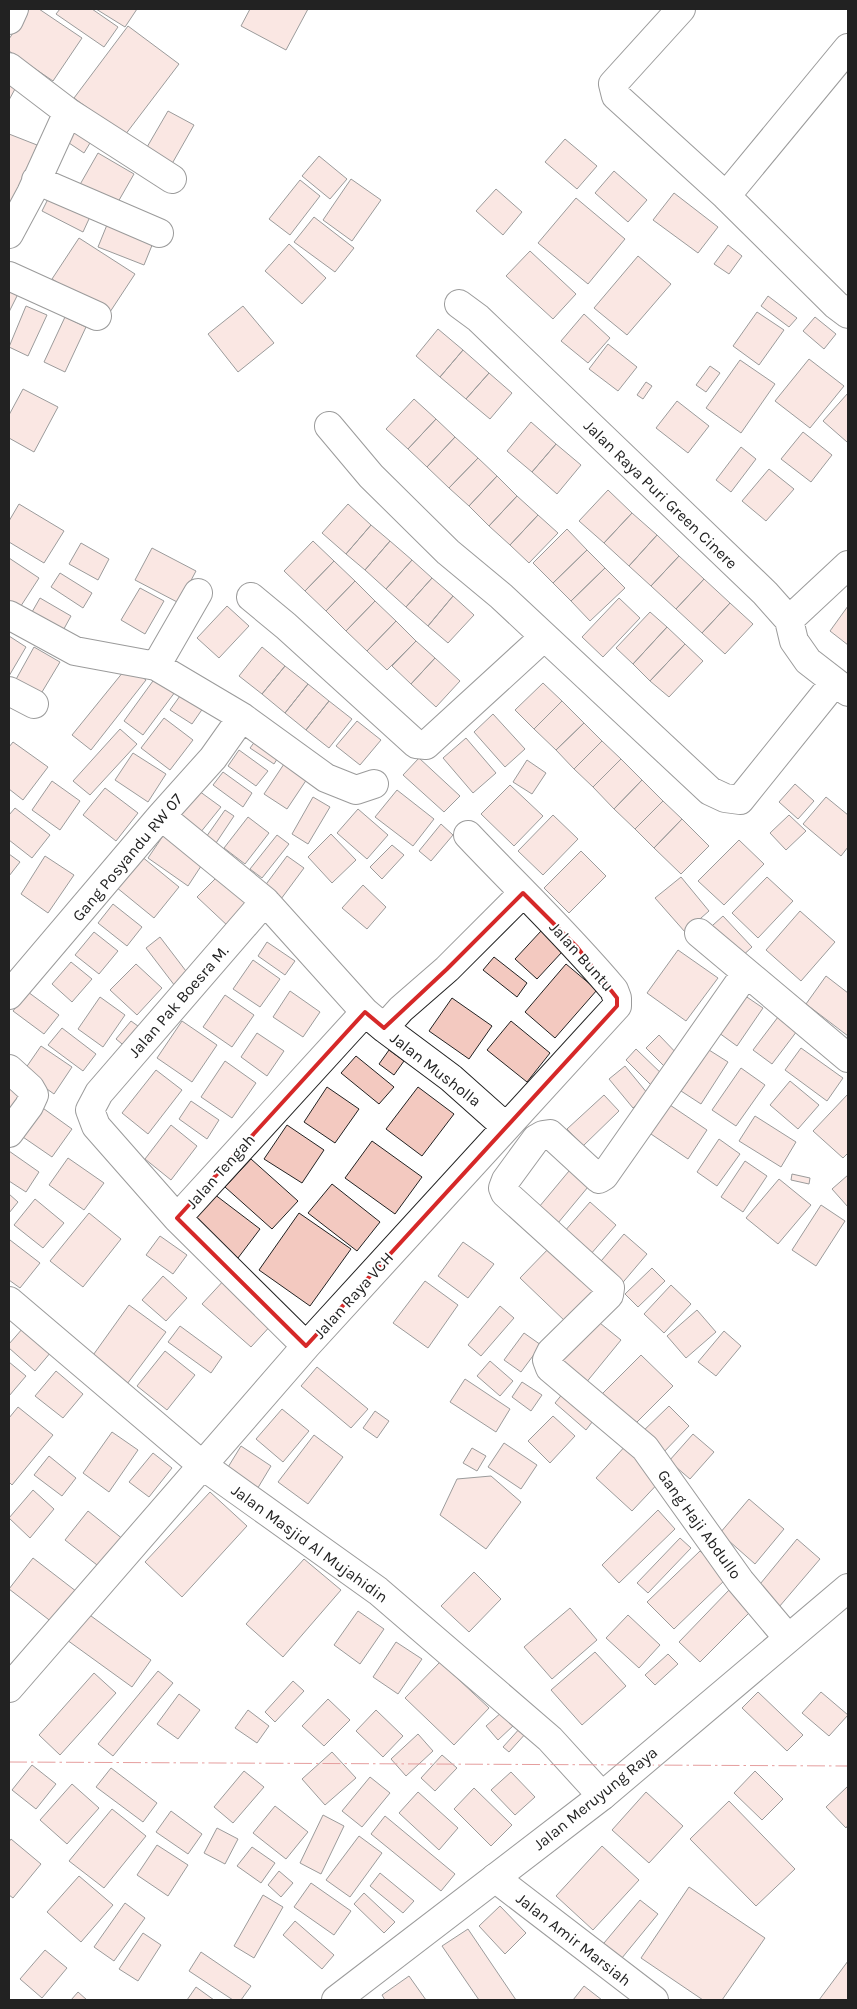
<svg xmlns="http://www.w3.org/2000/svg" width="857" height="2009" font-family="Karla,sans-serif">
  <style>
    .building { fill: #f3c9c0; stroke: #222 }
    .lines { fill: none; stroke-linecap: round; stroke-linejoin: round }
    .minor-casing { stroke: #222; stroke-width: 30 }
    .major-casing { stroke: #222; stroke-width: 30 }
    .minor { stroke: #fff; stroke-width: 28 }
    .major { stroke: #fff; stroke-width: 28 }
    .power { stroke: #c62828; stroke-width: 1; stroke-dasharray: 18 4 2.5 4; stroke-linecap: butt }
    .marked { fill: none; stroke: #d62828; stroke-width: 4; stroke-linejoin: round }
    .labels { text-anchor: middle; stroke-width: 4; stroke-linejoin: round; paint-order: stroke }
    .street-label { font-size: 16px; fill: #222; stroke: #fff }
  </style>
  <rect width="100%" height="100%" fill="#fff"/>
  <path class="building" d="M29,9H39L82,38L53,81L9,51V39Z
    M60,9H92L118,27L104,47L56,14Z
    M96,9H137L125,27Z
    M250,9H308L286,50L241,26Z
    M128,26L179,64L125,135L74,98Z
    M9,85L15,89L9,100Z
    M168,111L194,125L169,169L143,154Z
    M73,118L96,133L84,153L60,137Z
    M9,134L37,145L12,212L9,210Z
    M565,139L597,166L577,189L545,162Z
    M98,153L134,174L114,209L78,188Z
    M319,156L347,179L330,199L302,176Z
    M614,171L647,200L628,222L595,193Z
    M351,179L381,200L352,241L323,220Z
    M300,180L320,196L290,235L269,219Z
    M54,187L94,208L83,232L42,211Z
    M496,189L522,212L503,235L476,211Z
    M674,193L718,227L698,253L653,220Z
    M576,198L625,239L588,284L538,243Z
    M111,215L157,233L144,265L98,247Z
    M314,217L354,248L335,272L294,242Z
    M79,238L135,274L108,315L52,279Z
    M289,244L326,278L302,304L265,271Z
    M728,245L742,256L729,274L714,264Z
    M530,251L576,294L553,319L506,276Z
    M638,256L671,284L627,335L594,308Z
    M9,287L19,292L9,312Z
    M768,296L797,318L789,327L761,306Z
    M26,306L47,315L28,356L9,347Z
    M243,306L274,343L238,372L208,334Z
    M757,312L784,330L759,365L733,346Z
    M584,314L610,338L588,363L561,341Z
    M65,317L86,327L65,372L44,362Z
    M815,317L836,334L824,349L803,331Z
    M438,329L463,350L440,377L416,356Z
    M608,344L637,367L618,391L589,369Z
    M463,350L489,373L466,399L440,377Z
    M809,359L844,386L810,428L775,401Z
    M740,360L775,384L741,433L706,408Z
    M710,366L720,373L706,392L696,385Z
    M489,373L512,393L490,419L466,399Z
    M646,382L652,386L643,399L637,395Z
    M23,389L58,407L34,452L9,438V415Z
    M848,393V441L847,442L823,421Z
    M414,399L436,419L408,449L386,429Z
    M677,401L709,426L688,453L656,428Z
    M436,419L455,437L427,467L408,449Z
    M531,422L556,444L532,472L507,451Z
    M803,432L832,455L811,482L781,459Z
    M455,437L478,458L449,488L427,467Z
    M556,444L581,465L557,494L532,472Z
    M741,447L756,459L731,492L716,480Z
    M478,458L497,476L469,506L449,488Z
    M769,469L794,489L766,521L742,501Z
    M497,476L517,496L489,526L469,506Z
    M608,490L632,513L604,543L579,521Z
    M517,496L538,515L510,545L489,526Z
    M19,504L64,531L44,563L9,542V521Z
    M348,504L371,525L346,554L322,533Z
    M632,513L657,535L629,566L604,543Z
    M538,515L558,533L529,563L510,545Z
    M371,525L390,541L365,570L346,554Z
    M567,529L587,550L553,583L533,563Z
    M657,535L679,556L651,586L629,566Z
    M313,541L334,561L305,591L284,571Z
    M390,541L412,560L386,589L365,570Z
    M81,543L109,559L98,580L69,564Z
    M152,548L196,571L179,603L135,580Z
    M587,550L605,568L571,601L553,583Z
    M679,556L704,579L676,609L651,586Z
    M9,558L39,578L17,612L9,607Z
    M412,560L432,578L406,607L386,589Z
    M334,561L355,581L326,611L305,591Z
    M605,568L625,588L590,621L571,601Z
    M60,573L92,593L83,608L51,587Z
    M432,578L453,596L428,626L406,607Z
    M704,579L730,603L702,633L676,609Z
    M355,581L375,601L346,631L326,611Z
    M140,588L164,601L145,634L121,620Z
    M453,596L474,615L448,643L428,626Z
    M40,598L71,616L60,636L28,619Z
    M619,598L640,618L603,657L582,637Z
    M375,601L396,621L367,651L346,631Z
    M730,603L753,624L725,654L702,633Z
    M227,606L249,626L219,658L197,638Z
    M848,606V645L830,631Z
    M650,612L667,627L633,664L616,648Z
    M396,621L416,641L387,670L367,651Z
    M667,627L685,644L650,681L633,664Z
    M9,636L26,647L9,676Z
    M416,641L435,658L411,684L392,666Z
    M685,644L703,661L669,697L650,681Z
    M34,647L60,662L39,697L14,683Z
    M262,647L285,666L262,694L239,676Z
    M435,658L460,681L436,707L411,684Z
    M128,666L146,680L91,750L72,735Z
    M285,666L308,684L285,713L262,694Z
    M158,674L178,688L143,735L124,721Z
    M543,683L562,701L534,729L515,710Z
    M308,684L329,701L306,730L285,713Z
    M187,686L208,701L192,724L170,710Z
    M329,701L352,719L329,748L306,730Z
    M562,701L584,723L556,750L534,729Z
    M493,714L525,749L505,767L474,732Z
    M164,718L193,740L170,770L141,748Z
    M357,721L381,740L360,765L336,746Z
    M584,723L602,741L574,769L556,750Z
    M120,729L137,744L90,795L73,781Z
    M466,738L496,773L473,793L443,758Z
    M256,740L279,756L274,764L250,748Z
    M602,741L621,759L593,787L574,769Z
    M13,742L48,767L23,800L9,789V747Z
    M239,750L268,771L256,786L228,766Z
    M133,753L166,774L148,802L115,780Z
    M419,758L460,796L444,812L403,775Z
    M621,759L642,780L614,809L593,787Z
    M527,760L546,773L532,794L513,782Z
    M286,761L309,776L287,809L264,794Z
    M223,772L252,793L243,807L213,785Z
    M642,780L663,801L635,829L614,809Z
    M52,781L80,801L60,830L32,810Z
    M795,784L814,801L798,819L779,802Z
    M510,785L543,816L514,846L481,814Z
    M105,788L138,813L116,841L83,815Z
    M397,790L434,819L413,846L375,817Z
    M199,791L221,807L200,833L180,817Z
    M313,797L330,807L308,844L292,834Z
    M826,797L848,815V847L841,856L803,824Z
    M663,801L682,819L654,848L635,829Z
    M15,808L50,835L32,858L9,840V815Z
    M358,809L388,835L367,859L337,833Z
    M225,810L234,816L214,846L204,840Z
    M553,815L578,839L543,875L518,851Z
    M789,815L806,831L786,850L770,833Z
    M248,817L269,833L245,864L224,848Z
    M682,819L709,846L681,874L654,848Z
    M441,824L453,835L431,861L419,851Z
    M167,830L207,857L188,886L148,858Z
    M331,834L356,860L332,883L308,857Z
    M277,835L289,844L262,878L250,869Z
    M739,840L764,864L724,905L698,881Z
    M392,845L404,855L382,879L370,867Z
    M581,851L606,876L569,913L544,888Z
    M9,854L20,862L9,876Z
    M45,856L74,875L48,913L21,894Z
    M141,856L179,887L154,918L116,887Z
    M287,856L304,868L281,899L264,887Z
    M224,870L255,900L229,927L197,897Z
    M681,877L709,911L685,932L655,898Z
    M767,877L793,901L758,938L732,913Z
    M363,885L386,907L367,929L342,908Z
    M113,904L142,927L127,946L98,923Z
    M800,911L835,942L801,981L766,950Z
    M723,916L752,947L738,960L703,934Z
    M541,931L562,952L537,979L515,959Z
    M94,932L118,951L99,974L75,955Z
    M160,937L189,975L175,986L146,948Z
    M267,942L295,961L285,975L258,956Z
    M678,950L718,978L686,1021L647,993Z
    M494,957L527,983L517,997L483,970Z
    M253,960L280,979L260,1007L233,989Z
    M71,962L92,979L72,1002L52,984Z
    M136,964L162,988L137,1015L110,990Z
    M566,964L597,990L555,1038L525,1012Z
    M826,976L848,993V1036L806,1004Z
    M290,991L320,1012L303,1037L273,1017Z
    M28,992L59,1015L44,1034L13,1011Z
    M741,993L763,1008L737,1046L715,1030Z
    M225,995L254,1015L232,1047L203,1027Z
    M100,997L125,1015L103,1047L78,1029Z
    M452,998L492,1026L469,1059L429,1031Z
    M778,1017L797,1031L772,1064L753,1050Z
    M131,1021L142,1029L127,1048L116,1039Z
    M182,1021L217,1045L192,1082L157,1058Z
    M511,1021L550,1053L527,1082L487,1050Z
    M62,1028L96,1054L83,1071L48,1045Z
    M257,1033L284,1051L267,1076L241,1057Z
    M659,1035L682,1059L669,1071L646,1048Z
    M41,1046L72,1067L54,1094L23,1072Z
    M801,1048L843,1078L827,1101L785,1070Z
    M636,1049L666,1078L655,1089L626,1060Z
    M389,1050L404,1061L394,1075L379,1064Z
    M709,1050L728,1062L701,1104L681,1091Z
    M356,1056L394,1087L379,1104L341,1073Z
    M225,1061L256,1083L232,1118L201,1097Z
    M625,1066L648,1094L633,1108L609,1079Z
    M741,1068L765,1085L736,1126L712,1110Z
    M156,1070L182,1090L148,1134L122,1113Z
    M9,1079L30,1093L9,1124Z
    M790,1081L819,1105L798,1129L770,1105Z
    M327,1087L359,1109L335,1143L304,1122Z
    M418,1087L454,1114L422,1156L386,1129Z
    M848,1094V1153L843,1158L813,1131Z
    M604,1095L619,1111L583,1146L567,1129Z
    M191,1101L219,1120L207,1139L179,1119Z
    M667,1103L707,1130L688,1159L648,1132Z
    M40,1106L72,1129L52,1157L20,1135Z
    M755,1116L796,1142L781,1167L739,1141Z
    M171,1125L197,1146L171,1180L145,1159Z
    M287,1125L324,1150L302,1183L264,1159Z
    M719,1139L740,1154L717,1186L697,1172Z
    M372,1141L422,1177L395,1214L345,1178Z
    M9,1151L39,1172L26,1192L9,1181Z
    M68,1158L104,1183L84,1210L49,1185Z
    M251,1159L298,1201L272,1229L225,1187Z
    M745,1161L767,1176L743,1212L721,1197Z
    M574,1165L593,1181L558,1223L539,1207Z
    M792,1174L810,1178L809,1184L791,1180Z
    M848,1175V1207L832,1189Z
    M779,1179L811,1205L778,1244L746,1218Z
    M332,1184L380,1222L357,1251L308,1213Z
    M9,1194L18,1202L9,1213Z
    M214,1194L260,1229L238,1258L192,1222Z
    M35,1199L64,1223L43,1248L14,1225Z
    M590,1202L616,1225L590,1255L564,1232Z
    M821,1205L845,1221L816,1266L792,1250Z
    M89,1213L121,1239L83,1287L50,1261Z
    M299,1213L351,1249L310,1306L259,1270Z
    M624,1234L647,1254L619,1287L596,1267Z
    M160,1236L187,1255L173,1274L146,1255Z
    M10,1240L40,1263L20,1288L9,1280V1242Z
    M463,1242L494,1264L468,1298L438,1276Z
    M553,1244L600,1287L566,1322L520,1278Z
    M652,1268L665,1281L638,1307L625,1294Z
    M163,1276L187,1298L166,1321L142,1300Z
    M226,1278L274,1322L251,1347L202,1304Z
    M425,1281L458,1305L428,1348L393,1323Z
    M671,1285L691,1304L664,1333L644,1314Z
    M129,1305L166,1332L127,1384L91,1358Z
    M500,1306L514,1318L481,1356L468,1345Z
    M697,1310L716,1332L686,1358L667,1336Z
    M590,1315L621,1340L585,1384L555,1360Z
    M180,1326L222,1357L211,1373L168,1342Z
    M23,1328L51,1352L35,1371L9,1348V1344Z
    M724,1331L741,1346L716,1376L698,1362Z
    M524,1333L541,1345L521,1372L504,1360Z
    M165,1351L195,1375L167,1410L137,1386Z
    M641,1355L673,1386L631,1428L600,1396Z
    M490,1361L513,1381L500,1396L477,1376Z
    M9,1362L26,1376L9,1396Z
    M317,1367L368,1409L351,1428L301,1386Z
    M56,1371L83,1394L63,1418L35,1396Z
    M465,1379L510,1409L496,1432L450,1402Z
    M522,1382L542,1395L531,1411L512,1397Z
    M568,1387L599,1413L586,1430L555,1403Z
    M669,1406L689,1426L659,1457L638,1436Z
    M18,1407L53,1435L12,1485L9,1482V1418Z
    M282,1409L309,1431L283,1462L256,1439Z
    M375,1411L389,1421L377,1438L363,1428Z
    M553,1416L575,1436L550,1463L528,1441Z
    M112,1432L138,1450L109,1492L83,1473Z
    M693,1434L714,1452L690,1479L669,1461Z
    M314,1435L343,1457L308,1504L278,1482Z
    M504,1443L537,1465L521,1489L488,1467Z
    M628,1443L664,1477L632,1511L596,1478Z
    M241,1446L271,1466L253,1496L222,1477Z
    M472,1448L486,1456L477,1471L463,1463Z
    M153,1453L172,1468L149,1497L129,1482Z
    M49,1456L76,1478L62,1496L34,1475Z
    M491,1476L521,1502L486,1549L440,1515L457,1479Z
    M33,1490L54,1509L30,1538L9,1518Z
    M210,1492L247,1526L182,1597L145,1562Z
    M749,1499L784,1529L755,1564L720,1533Z
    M658,1510L675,1529L619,1583L602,1565Z
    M88,1511L129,1544L106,1572L65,1540Z
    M680,1538L691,1548L648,1593L637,1583Z
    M797,1539L820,1559L779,1607L756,1589Z
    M700,1551L727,1578L674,1629L647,1602Z
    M33,1558L81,1595L57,1626L9,1589Z
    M304,1559L341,1590L283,1657L246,1624Z
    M474,1572L501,1599L469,1632L441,1606Z
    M730,1589L752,1610L700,1662L679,1642Z
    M570,1608L597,1640L552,1679L524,1647Z
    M358,1611L384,1629L360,1664L334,1645Z
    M87,1613L151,1660L132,1687L67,1640Z
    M628,1615L660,1645L639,1668L606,1638Z
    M396,1642L422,1659L398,1694L373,1677Z
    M595,1652L626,1686L582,1725L551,1690Z
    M668,1654L678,1664L655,1685L645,1675Z
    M440,1662L489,1708L454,1745L405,1698Z
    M158,1671L173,1683L113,1756L98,1744Z
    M94,1673L116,1693L60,1755L39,1735Z
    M293,1681L304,1691L275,1722L265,1712Z
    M758,1692L803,1735L787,1751L742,1708Z
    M821,1692L848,1715L829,1736L802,1713Z
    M179,1694L200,1710L178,1739L157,1724Z
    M328,1699L350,1720L324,1746L302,1726Z
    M248,1710L269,1726L257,1743L235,1728Z
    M376,1710L403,1736L383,1757L356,1731Z
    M502,1712L514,1725L498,1740L486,1726Z
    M521,1727L527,1732L509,1752L503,1747Z
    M418,1734L433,1751L406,1776L391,1759Z
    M332,1752L356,1778L325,1805L302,1779Z
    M442,1755L457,1768L435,1791L421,1778Z
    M32,1765L56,1784L36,1809L12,1790Z
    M111,1768L157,1803L143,1822L96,1787Z
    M244,1771L264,1787L233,1823L214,1807Z
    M755,1771L783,1799L762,1820L734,1793Z
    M511,1772L535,1797L515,1815L491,1790Z
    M370,1777L390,1793L362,1827L342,1811Z
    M72,1784L99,1808L67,1844L40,1820Z
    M848,1786V1825L846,1828L826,1807Z
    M474,1788L512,1825L491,1846L454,1809Z
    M418,1792L458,1828L439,1850L399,1813Z
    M646,1792L683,1826L649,1863L612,1830Z
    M729,1801L795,1869L756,1906L690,1839Z
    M275,1806L308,1832L286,1859L253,1833Z
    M112,1809L146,1836L104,1888L69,1861Z
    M171,1811L202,1834L188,1854L156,1832Z
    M323,1815L344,1826L321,1874L300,1863Z
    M385,1816L455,1874L441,1891L371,1834Z
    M217,1828L238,1839L225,1864L204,1853Z
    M359,1836L382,1853L350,1897L326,1880Z
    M11,1839L41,1864L13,1898L9,1895V1842Z
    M157,1845L188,1865L168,1896L137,1875Z
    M602,1846L639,1880L593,1930L556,1896Z
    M252,1847L275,1863L261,1883L237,1866Z
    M279,1871L293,1883L281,1897L268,1885Z
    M380,1873L414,1901L403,1913L370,1886Z
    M79,1876L113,1905L81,1942L47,1912Z
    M311,1883L351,1911L334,1935L294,1907Z
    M689,1887L765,1938L722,2000H703L641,1958Z
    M364,1893L395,1922L384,1933L354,1904Z
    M263,1895L283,1907L254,1958L234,1946Z
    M640,1900L658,1914L617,1964L599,1949Z
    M125,1903L145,1918L114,1961L94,1947Z
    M500,1906L526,1933L505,1954L479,1926Z
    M295,1921L334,1955L322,1969L283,1935Z
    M468,1929L516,2000H479L442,1946Z
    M143,1933L161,1945L138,1981L119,1969Z
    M45,1950L67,1968L42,1998L20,1979Z
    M201,1952L251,1986L241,2000H233L189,1971Z
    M848,1961V2000H819Z
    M409,1976L426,2000H385L382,1995Z
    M584,1986L602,2000H573Z
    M196,1987L214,2000H187Z
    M78,1992L87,2000H71Z"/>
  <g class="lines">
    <defs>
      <path id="minor" d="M681,9L613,84L616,96L726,196L836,305L848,314
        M9,20L14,9
        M9,67L68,112L31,193L9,234
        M68,112L172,179
        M36,180L159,233
        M726,196L848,48
        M9,276L97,316
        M459,304L478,318L765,593L789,620L794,641L808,661L848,692
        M329,426L371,476L448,552L501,596L710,791L725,798L740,800L834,683
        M251,597L286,626L416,744L426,745L544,637
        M9,615L75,651L156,666L242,717L326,778L356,790L374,784
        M789,620L848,565
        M156,666L198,593
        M9,691L34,704
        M161,816L265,901L365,1012L384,1028L451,1078L506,1127
        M699,933L848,1058
        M746,973L604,1176L599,1179L550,1134L543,1135L536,1139L506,1180L503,1188L505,1193L610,1288L609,1295L551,1352L547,1360L550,1368L645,1448L740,1581L788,1638
        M9,995L161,816L213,758L242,717
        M384,1028L401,1009L447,969L523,893
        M9,1069L30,1088L34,1095L29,1106L9,1133
        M177,1218L96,1126L90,1110L99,1093L265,901
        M9,1301L202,1465L378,1591L550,1739L602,1796
        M306,1346L177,1218L365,1012
        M9,1688L306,1346L617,1006V998L614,990C568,935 517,887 468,835
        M495,1878L654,2000"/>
      <path id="major" d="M336,2000L602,1796L848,1588"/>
    </defs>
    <use href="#minor" class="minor-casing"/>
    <use href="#major" class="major-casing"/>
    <use href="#minor" class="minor"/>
    <use href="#major" class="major"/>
    <path class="power" d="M9,1762L848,1766"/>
  </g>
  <path d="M0 0H857V2009H0ZM523,893L577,947L617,998V1006L306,1346L177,1218L365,1012L384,1028L447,969Z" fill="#fff" fill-opacity=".55" fill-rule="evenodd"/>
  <path class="marked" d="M523,893L577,947L617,998V1006L306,1346L177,1218L365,1012L384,1028L447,969Z"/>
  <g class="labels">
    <g class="street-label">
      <text transform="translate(661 494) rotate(44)" y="6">Jalan Raya Puri Green Cinere</text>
      <text transform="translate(127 857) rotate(-50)" y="6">Gang Posyandu RW 07</text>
      <text transform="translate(582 956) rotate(48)" y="6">Jalan Buntu</text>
      <text transform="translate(178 1001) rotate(-49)" y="6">Jalan Pak Boesra M.</text>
      <text transform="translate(436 1069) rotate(38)" y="6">Jalan Musholla</text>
      <text transform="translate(220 1171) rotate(-48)" y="6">Jalan Tengah</text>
      <text transform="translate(353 1295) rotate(-48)" y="6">Jalan Raya VCH</text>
      <text transform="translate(700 1524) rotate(54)" y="6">Gang Haji Abdullo</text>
      <text transform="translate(310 1543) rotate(36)" y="6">Jalan Masjid Al Mujahidin</text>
      <text transform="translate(595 1798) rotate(-39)" y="6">Jalan Meruyung Raya</text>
      <text transform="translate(574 1939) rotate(38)" y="6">Jalan Amir Marsiah</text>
    </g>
  </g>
  <rect width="857" height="2009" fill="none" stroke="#222222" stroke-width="20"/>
</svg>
